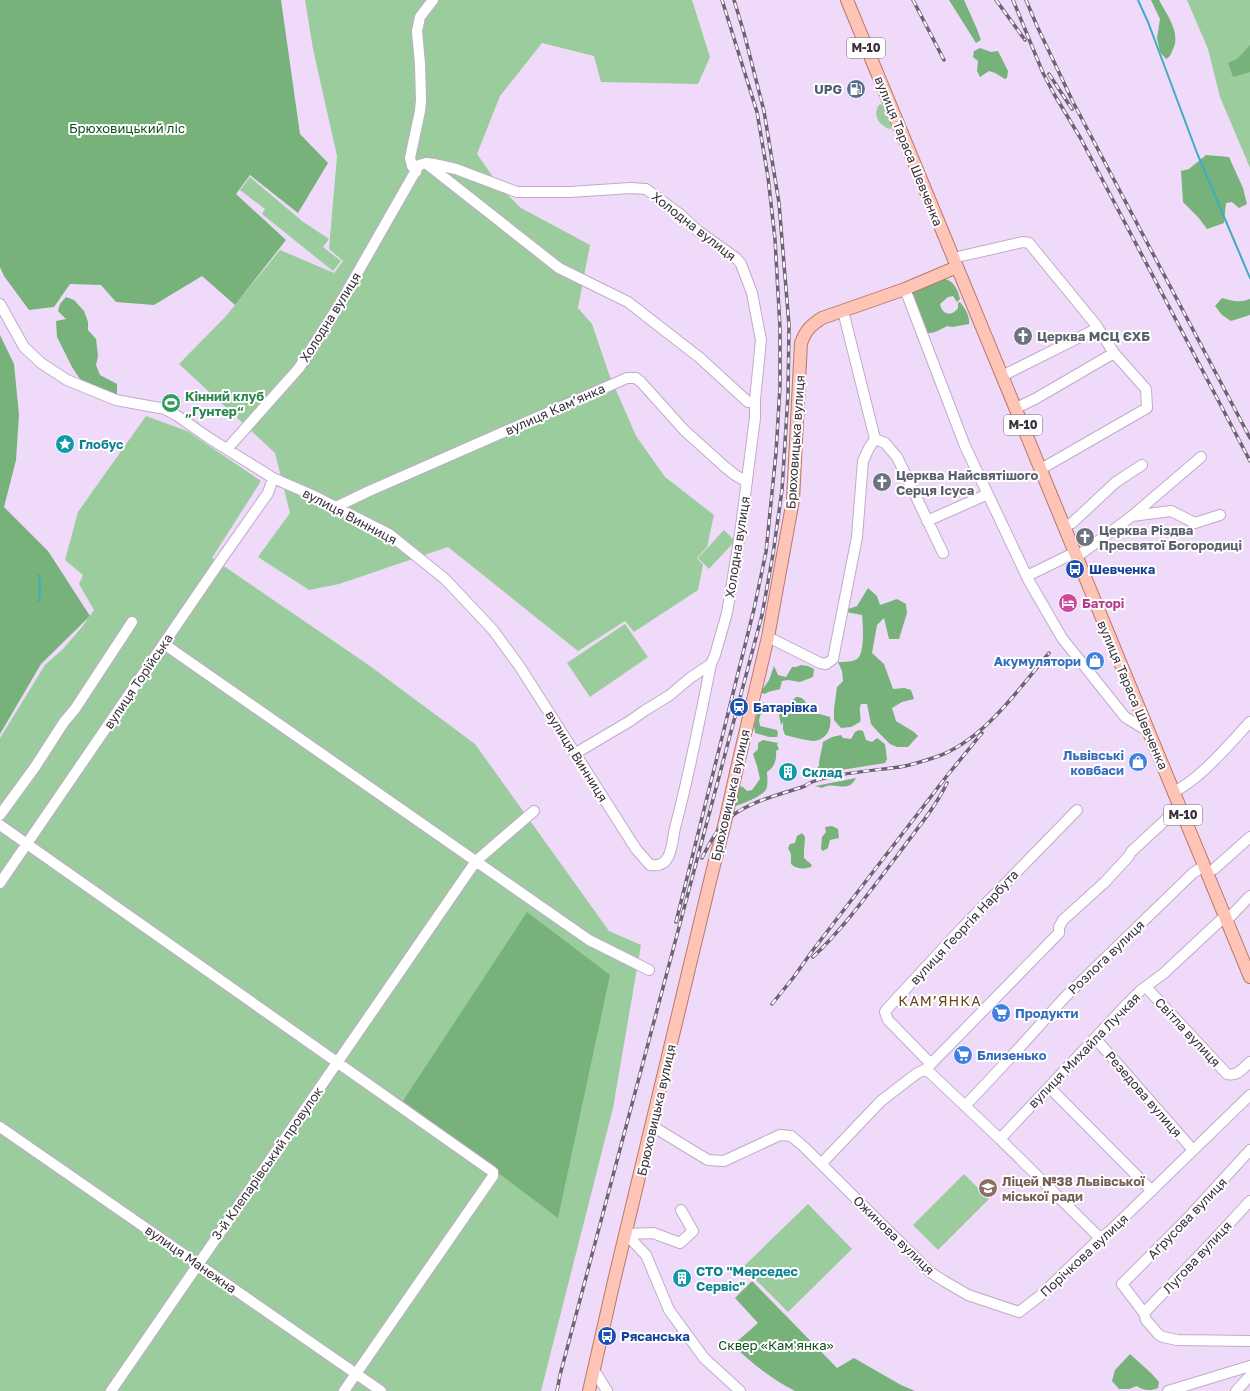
<svg xmlns="http://www.w3.org/2000/svg" width="1250" height="1391" font-family="'Golos Text',sans-serif">
  <style>
    .green { fill: #9bcc9d }
    .forest { fill: #76b27a }
    .lines { fill: none; stroke-linecap: round; stroke-linejoin: round }
    .stream { stroke: #3facc4; stroke-width: 2 }
    .minor-casing { stroke: #c1abc9; stroke-width: 12 }
    .major-casing { stroke: #b9786c; stroke-width: 14 }
    .minor { stroke: #fff; stroke-width: 10 }
    .major { stroke: #fec5b6; stroke-width: 12 }
    .rail-casing { stroke: #6f6274; stroke-width: 3.5 }
    .rail { stroke: #fff; stroke-width: 2; stroke-dasharray: 6; stroke-linecap: butt }
    .labels { text-anchor: middle; stroke-width: 4; stroke-linejoin: round; paint-order: stroke }
    .shield { fill: #fff; stroke: #756f77; stroke-width: 1 }
    .shield-label { font-size: 12px; font-weight: bold; fill: #3a313d }
    .service-label { font-size: 13px; font-weight: bold; fill: #4e5e75; stroke: #fff; text-anchor: end }
    .park-label { font-size: 13px; fill: #0d501b; stroke: #fff }
    .street-label { font-size: 13px; fill: #3a313d; stroke: #fff }
    .worship-label { font-size: 13px; font-weight: bold; fill: #5b616d; stroke: #fff; text-anchor: start }
    .leisure-label { font-size: 13px; font-weight: bold; fill: #27864d; stroke: #fff; text-anchor: start }
    .culture-label { font-size: 13px; font-weight: bold; fill: #0d838f; stroke: #fff; text-anchor: start }
    .transit-label { font-size: 13px; font-weight: bold; fill: #164399; stroke: #fff; text-anchor: start }
    .hotel-label { font-size: 13px; font-weight: bold; fill: #b23c85; stroke: #fff; text-anchor: start }
    .shop-label { font-size: 13px; font-weight: bold; fill: #366cbe; stroke: #fff; text-anchor: end }
    .education-label { font-size: 13px; font-weight: bold; fill: #785e54; stroke: #fff; text-anchor: start }
    .neighbourhood-label { font-size: 14px; letter-spacing: 1px; fill: #6d4519; stroke: #fff }
  </style>
  <rect width="100%" height="100%" fill="#f0daf9"/>
  <path class="green" d="M305,0H692L710,57L698,84L601,82L594,56L542,43L500,96L477,154L500,187L521,208L590,245L578,308L592,324L609,374L636,436L665,477L714,515L707,547L697,558L703,565L698,590L634,632L625,621L578,651L448,547L339,584L309,590L258,557L290,513L275,453L179,364L226,316L280,250L334,273L343,261L329,249L337,156L313,49Z
    M1187,0H1250V168L1220,97L1208,49Z
    M882,104L892,128L890,129C879,126 872,115 879,105Z
    M250,177L302,221L329,239L323,247L341,261L333,271L262,214L265,209L240,190Z
    M146,416L187,431L261,481L212,558L370,666L475,744L609,931L641,945L613,1108L541,1391H0V738L45,665L63,649L82,627L94,610L79,584L83,575L65,560L78,512Z
    M724,530L735,541L709,569L698,558Z
    M625,624L648,657L590,697L567,663Z
    M964,1174L989,1199L938,1250L913,1225Z
    M808,1204L852,1249L788,1312L743,1267Z"/>
  <path class="forest" d="M0,0H281L300,134L328,163L298,213L250,175L236,194L286,240L235,305L202,276L154,305L116,302L101,285L70,284L54,307L29,310L4,276L0,267Z
    M949,0H964L977,29L981,40L976,43Z
    M1151,0H1159C1167,15 1181,33 1173,49C1171,54 1170,57 1166,59L1160,52L1157,38L1160,19Z
    M1250,45V72L1233,77L1228,63L1237,59Z
    M980,48L991,52L998,51L1008,71L1007,78L1005,79L995,73L989,71L980,77L977,71L978,61L973,57L974,51Z
    M1206,155L1229,157L1243,188L1247,204L1239,208L1232,202L1226,203L1224,223L1207,229L1198,217L1183,202L1181,171L1189,169Z
    M945,279C954,281 958,290 960,299L957,302L953,296L948,297L940,304C942,315 952,317 958,308V303L960,302C965,308 970,316 969,324L952,327L947,326C939,330 932,336 923,331L910,292Z
    M66,297L74,300L84,311L88,322V330L96,339L98,356L96,365L100,375L117,384V395L115,398L80,379L72,367L57,337L56,321L66,319L58,311L60,304Z
    M1222,298C1232,301 1240,303 1250,299V315L1231,321L1222,315L1215,306Z
    M0,335L14,364L19,415L16,460L4,507L48,551L90,616L41,664L0,734Z
    M868,588L877,596L880,605L897,599L906,604L907,613L899,639H889L884,618L877,625L872,653L884,664L893,689L904,688L911,690L914,699L902,702L892,708L896,721L914,732L918,736L908,747H897L890,744L878,732L871,724L867,704H861C858,711 862,716 860,722L851,727L841,728L834,720V709L837,687L843,681L842,671L838,662C843,662 853,662 857,659C865,654 863,624 862,615L846,612L848,609L857,606Z
    M801,665L808,666L814,669L813,677L800,682L788,680L782,681L780,689C775,691 770,690 765,694L762,693V690L769,680L774,666L778,675L786,677L792,667H796Z
    M796,697C806,697 806,704 809,711L830,717C832,728 827,739 814,741C809,741 792,737 785,735L783,729V722L781,725L779,715L785,704L791,702Z
    M764,702L759,720L760,726L777,730L778,734L777,737H769L755,733L754,726L760,704Z
    M859,730L863,731L866,740L872,742L877,738L885,744L887,759L885,763L841,770L817,776L815,771L819,766C819,757 822,751 823,742L832,737L841,735L843,738L851,739L855,732Z
    M763,740L778,743L777,745L779,749L776,751C777,760 774,768 767,772C767,777 769,786 765,791C760,797 739,806 731,807L737,786L743,787L747,791L752,790L760,779L757,766L753,754L758,749V743Z
    M856,778C847,795 835,780 822,788L815,786Z
    M832,826L838,829L839,838L830,840L828,848L823,851L821,849L822,837L826,832L825,827Z
    M802,833L805,837L804,851V858L812,865L811,867C804,869 798,870 791,864V854L788,848L790,844L795,843L797,836Z
    M527,912L610,975L558,1218L403,1101Z
    M752,1281L837,1368L854,1358L901,1385L915,1391H795C773,1380 751,1363 733,1345L758,1323L735,1298Z
    M1130,1354L1151,1373L1159,1382L1158,1388C1151,1391 1143,1391 1137,1386L1129,1389H1119L1112,1381L1115,1370Z"/>
  <g class="lines">
    <path class="stream" d="M1138,0L1148,22L1197,153L1250,278
      M39,601L40,585L39,575"/>
    <defs>
      <path id="minor" d="M427,164L559,268L628,302L700,358L748,402L755,400
        M416,172L412,166L410,158L420,111L421,100L420,64L417,31L420,17L433,0
        M953,258L1023,242L1029,243L1096,325L1114,353L1146,389L1147,408L1041,469
        M905,289L965,446L1029,581L1062,638L1125,717L1148,731
        M0,304L24,347L41,363L67,380L116,400L165,409L176,415L209,438L273,478L312,495L389,534L445,579L493,630L520,667L636,849L650,865C658,866 665,864 668,857C673,849 673,833 676,824C690,771 700,718 711,664L715,655L727,613L740,534L755,418V400L761,340L752,293L741,264L736,258L698,231L681,215L646,189L630,188L570,192H517L456,169L434,164L426,163L419,165L338,307L299,368L227,449
        M1002,376L1098,328
        M1016,408L1035,399L1114,353
        M875,439L885,443L897,457L943,553
        M336,507L367,492L627,378H636L641,382L684,430L725,467L735,475L747,482
        M1132,516L1171,511L1195,523L1220,515
        M927,521L988,494
        M1063,526L1072,523L1116,482L1142,465
        M1075,556L1082,553L1132,516L1201,457
        M1027,576L1074,553
        M768,637L820,663L826,664L833,659L857,537L863,461L869,448L875,439L843,311
        M164,644L589,940L649,970
        M576,753L630,721L644,711L670,695L690,678L711,664
        M1173,792C1199,781 1230,743 1250,722
        M0,815L35,767L64,722L75,709L132,622
        M0,825L493,1172V1176L344,1391
        M1207,872L1214,869L1250,837
        M0,883L223,557L268,493L273,478
        M1227,920L1250,896
        M1146,987L1227,1074C1237,1077 1243,1068 1250,1062
        M1095,1038L1193,1150
        M931,1064L888,1020L885,1012L887,1009L962,928L1077,810
        M926,1069L1000,1139L1100,1238
        M1049,1087L1152,1191
        M965,1106L1011,1057L1065,997L1193,873L1204,866
        M652,1126L708,1160L724,1161L780,1135L791,1136L803,1146L930,1272L944,1281L968,1295L1019,1312L1041,1295L1100,1238L1109,1232L1250,1095
        M0,1127L381,1391
        M1000,1139L1127,1004L1141,990L1163,974L1225,916
        M1250,1150L1186,1220L1122,1284L1144,1313L1146,1320L1159,1335L1163,1337L1177,1340L1250,1341
        M821,1164L881,1101L916,1074L926,1069L1059,933V927L1063,920L1105,882L1128,857L1131,852L1173,813L1181,810
        M626,1234L646,1255L669,1310L704,1358L740,1391
        M626,1234L653,1233L680,1243L693,1231L681,1210
        M1144,1313L1213,1241L1250,1201
        M594,1370L607,1391
        M111,1391L476,861L534,811
        M1168,1391L1250,1366
        M1236,1391L1250,1376"/>
      <path id="major" d="M847,0L1250,977
        M589,1391L614,1281L711,877L725,822L737,768L768,637L793,500L801,343C806,330 810,326 822,318L905,289L957,267"/>
    </defs>
    <use href="#minor" class="minor-casing"/>
    <use href="#major" class="major-casing"/>
    <use href="#minor" class="minor"/>
    <use href="#major" class="major"/>
    <defs>
      <path id="rail" d="M913,0L944,60
        M996,0L1025,40
        M1013,0L1043,73L1054,94L1081,139L1250,461
        M1026,0L1037,26L1073,102L1250,438
        M1049,74L1072,109
        M702,858C708,846 715,832 725,822C744,802 780,795 805,786C819,774 880,770 900,767C912,765 924,761 936,757C984,740 1017,691 1049,653
        M676,922L754,609L766,552L776,453L780,386V328L775,239L768,177L757,112L722,0
        M813,957C845,927 870,891 897,856C914,832 934,810 947,783
        M772,1004L793,978L813,950L946,777L982,733
        M557,1391L560,1375L762,615L773,554L782,490L788,395L789,325L779,203L764,111L744,33L734,0"/>
    </defs>
    <use href="#rail" class="rail-casing"/>
    <use href="#rail" class="rail"/>
  </g>
  <defs>
    <symbol id="fuel-disc" viewBox="-11 -11 22 22"><circle r="9.5" fill="#5c6f8a" stroke="#fff"/><path d="M-5.5-6h7V0h2V4h1.3V-2.5L3-4.5l.8-.8L6-3V5H2.5V1h-1V6h-7ZM-4.2-4.7v3.2H.2V-4.7Z" fill="#fff"/></symbol>
    <symbol id="church-disc" viewBox="-11 -11 22 22"><circle r="9.5" fill="#6b7280" stroke="#fff"/><path d="M-1.2-6h2.4v3.5h3.3v2.4h-3.3V6h-2.4V-.1h-3.3v-2.4h3.3Z" fill="#fff"/></symbol>
    <symbol id="stadium-disc" viewBox="-11 -11 22 22"><circle r="9.5" fill="#2e9e5b" stroke="#fff"/><path d="M0-5a6.5 5 0 1 0 0 10a6.5 5 0 1 0 0-10ZM-3.5-1.8h7v3.6h-7Z" fill="#fff"/></symbol>
    <symbol id="sight-disc" viewBox="-11 -11 22 22"><circle r="9.5" fill="#0f9aa8" stroke="#fff"/><path d="M0-6L1.8-2.2L6-1.7L2.9 1.2L3.7 5.4L0 3.3L-3.7 5.4L-2.9 1.2L-6-1.7L-1.8-2.2Z" fill="#fff"/></symbol>
    <symbol id="bus-disc" viewBox="-11 -11 22 22"><circle r="9.5" fill="#1a4fb4" stroke="#fff"/><path d="M-5-6H5V4H4V6H2V4H-2V6H-4V4H-5ZM-3.5-4V0h7V-4ZM-3.5 1.2v1.5H-2V1.2ZM2 1.2v1.5H3.5V1.2Z" fill="#fff"/></symbol>
    <symbol id="hotel-disc" viewBox="-11 -11 22 22"><circle r="9.5" fill="#d1479c" stroke="#fff"/><path d="M-6-4.5h1.5V1H6V5H4.5V3h-9V5H-6ZM-4 0a1.8 1.8 0 1 1 3.6 0ZM.5 0V-2.5h3Q6-2.5 6 0Z" fill="#fff"/></symbol>
    <symbol id="shop-disc" viewBox="-11 -11 22 22"><circle r="9.5" fill="#3f7fe0" stroke="#fff"/><path d="M-5-2.5h2.3a2.7 3.5 0 0 1 5.4 0H5L5.5 6h-11ZM-1.5-2.5h3a1.5 2.3 0 0 0-3 0Z" fill="#fff"/></symbol>
    <symbol id="station-disc" viewBox="-11 -11 22 22"><circle r="9.5" fill="#1a4fb4" stroke="#fff"/><path d="M-3-6H3Q5-6 5-4V2Q5 4 3 4L4.5 6H3L1.5 4h-3L-3 6H-4.5L-3 4Q-5 4-5 2V-4Q-5-6-3-6ZM-3.5-4v3h7v-3ZM-3.5 1v1.5H-2V1ZM2 1v1.5H3.5V1Z" fill="#fff"/></symbol>
    <symbol id="building-disc" viewBox="-11 -11 22 22"><circle r="9.5" fill="#0f9aa8" stroke="#fff"/><path d="M-4-6H4V6H1V3H-1V6H-4ZM-2.5-4.3h1.7v1.8h-1.7ZM.8-4.3h1.7v1.8H.8ZM-2.5-1h1.7V.8h-1.7ZM.8-1h1.7V.8H.8Z" fill="#fff"/></symbol>
    <symbol id="supermarket-disc" viewBox="-11 -11 22 22"><circle r="9.5" fill="#3f7fe0" stroke="#fff"/><path d="M-6-5.5h2.5l.6 2H6L4.5 2H-2.5L-4.4-4H-6ZM-1.5 3.2a1.3 1.3 0 1 0 .1 0ZM3 3.2a1.3 1.3 0 1 0 .1 0Z" fill="#fff"/></symbol>
    <symbol id="school-disc" viewBox="-11 -11 22 22"><circle r="9.5" fill="#8d6e63" stroke="#fff"/><path d="M0-5L7-2L0 1L-7-2ZM-4 1L0 2.5L4 1V4Q0 6-4 4Z" fill="#fff"/></symbol>
  </defs>
  <g fill-rule="evenodd">
    <use href="#fuel-disc" x="845" y="78" width="22" height="22"/>
    <use href="#church-disc" x="1012" y="325" width="22" height="22"/>
    <use href="#stadium-disc" x="160" y="392" width="22" height="22"/>
    <use href="#sight-disc" x="54" y="433" width="22" height="22"/>
    <use href="#church-disc" x="871" y="471" width="22" height="22"/>
    <use href="#church-disc" x="1074" y="526" width="22" height="22"/>
    <use href="#bus-disc" x="1064" y="558" width="22" height="22"/>
    <use href="#hotel-disc" x="1057" y="592" width="22" height="22"/>
    <use href="#shop-disc" x="1084" y="650" width="22" height="22"/>
    <use href="#station-disc" x="728" y="696" width="22" height="22"/>
    <use href="#shop-disc" x="1127" y="751" width="22" height="22"/>
    <use href="#building-disc" x="777" y="761" width="22" height="22"/>
    <use href="#supermarket-disc" x="990" y="1002" width="22" height="22"/>
    <use href="#supermarket-disc" x="952" y="1044" width="22" height="22"/>
    <use href="#school-disc" x="977" y="1177" width="22" height="22"/>
    <use href="#building-disc" x="671" y="1267" width="22" height="22"/>
    <use href="#bus-disc" x="596" y="1325" width="22" height="22"/>
  </g>
  <g class="labels">
    <g class="shield">
      <rect x="847" y="38" width="38" height="20" rx="3"/>
      <rect x="1004" y="415" width="38" height="20" rx="3"/>
      <rect x="1164" y="805" width="38" height="20" rx="3"/>
    </g>
    <g class="shield-label">
      <text x="866" y="52">М-10</text>
      <text x="1023" y="429">М-10</text>
      <text x="1183" y="819">М-10</text>
    </g>
    <g class="service-label">
      <text x="842" y="94">UPG</text>
    </g>
    <g class="park-label">
      <text x="127" y="133">Брюховицький ліс</text>
      <text x="776" y="1350">Сквер «Кам'янка»</text>
    </g>
    <g class="street-label">
      <text transform="translate(909 151) rotate(68)" y="5">вулиця Тараса Шевченка</text>
      <text transform="translate(694 226) rotate(38)" y="5">Холодна вулиця</text>
      <text transform="translate(330 317) rotate(-58)" y="5">Холодна вулиця</text>
      <text transform="translate(555 409) rotate(-24)" y="5">вулиця Камʼянка</text>
      <text transform="translate(795 442) rotate(-86)" y="5">Брюховицька вулиця</text>
      <text transform="translate(350 516) rotate(28)" y="5">вулиця Винниця</text>
      <text transform="translate(737 547) rotate(-81)" y="5">Холодна вулиця</text>
      <text transform="translate(138 681) rotate(-56)" y="5">вулиця Торійська</text>
      <text transform="translate(1133 695) rotate(67)" y="5">вулиця Тараса Шевченка</text>
      <text transform="translate(577 756) rotate(58)" y="5">вулиця Винниця</text>
      <text transform="translate(730 795) rotate(-77)" y="5">Брюховицька вулиця</text>
      <text transform="translate(964 927) rotate(-47)" y="5">вулиця Георгія Нарбута</text>
      <text transform="translate(1106 957) rotate(-44)" y="5">Розлога вулиця</text>
      <text transform="translate(1188 1032) rotate(47)" y="5">Світла вулиця</text>
      <text transform="translate(1084 1050) rotate(-46)" y="5">вулиця Михайла Лучкая</text>
      <text transform="translate(1144 1094) rotate(49)" y="5">Резедова вулиця</text>
      <text transform="translate(656 1110) rotate(-77)" y="5">Брюховицька вулиця</text>
      <text transform="translate(267 1163) rotate(-55)" y="5">3-й Клепарівський провулок</text>
      <text transform="translate(1187 1218) rotate(-46)" y="5">Аґрусова вулиця</text>
      <text transform="translate(894 1235) rotate(44)" y="5">Ожинова вулиця</text>
      <text transform="translate(1084 1255) rotate(-43)" y="5">Порічкова вулиця</text>
      <text transform="translate(1197 1257) rotate(-47)" y="5">Лугова вулиця</text>
      <text transform="translate(191 1259) rotate(35)" y="5">вулиця Манежна</text>
    </g>
    <g class="worship-label">
      <text x="1037" y="341">Церква МСЦ ЄХБ</text>
      <text x="896" y="480">Церква Найсвятішого<tspan x="896" dy="15">Серця Ісуса</tspan></text>
      <text x="1099" y="535">Церква Різдва<tspan x="1099" dy="15">Пресвятої Богородиці</tspan></text>
    </g>
    <g class="leisure-label">
      <text x="185" y="401">Кінний клуб<tspan x="185" dy="15">„Гунтер“</tspan></text>
    </g>
    <g class="culture-label">
      <text x="79" y="449">Глобус</text>
      <text x="802" y="777">Склад</text>
      <text x="696" y="1276">СТО "Мерседес<tspan x="696" dy="15">Сервіс"</tspan></text>
    </g>
    <g class="transit-label">
      <text x="1089" y="574">Шевченка</text>
      <text x="753" y="712">Батарівка</text>
      <text x="621" y="1341">Рясанська</text>
    </g>
    <g class="hotel-label">
      <text x="1082" y="608">Баторі</text>
    </g>
    <g class="shop-label">
      <text x="1081" y="666">Акумулятори</text>
      <text x="1124" y="760">Львівські<tspan x="1124" dy="15">ковбаси</tspan></text>
      <text x="1015" y="1018" text-anchor="start">Продукти</text>
      <text x="977" y="1060" text-anchor="start">Близенько</text>
    </g>
    <g class="education-label">
      <text x="1002" y="1186">Ліцей №38 Львівської<tspan x="1002" dy="15">міської ради</tspan></text>
    </g>
    <g class="neighbourhood-label">
      <text x="940" y="1006">КАМ’ЯНКА</text>
    </g>
  </g>
</svg>
